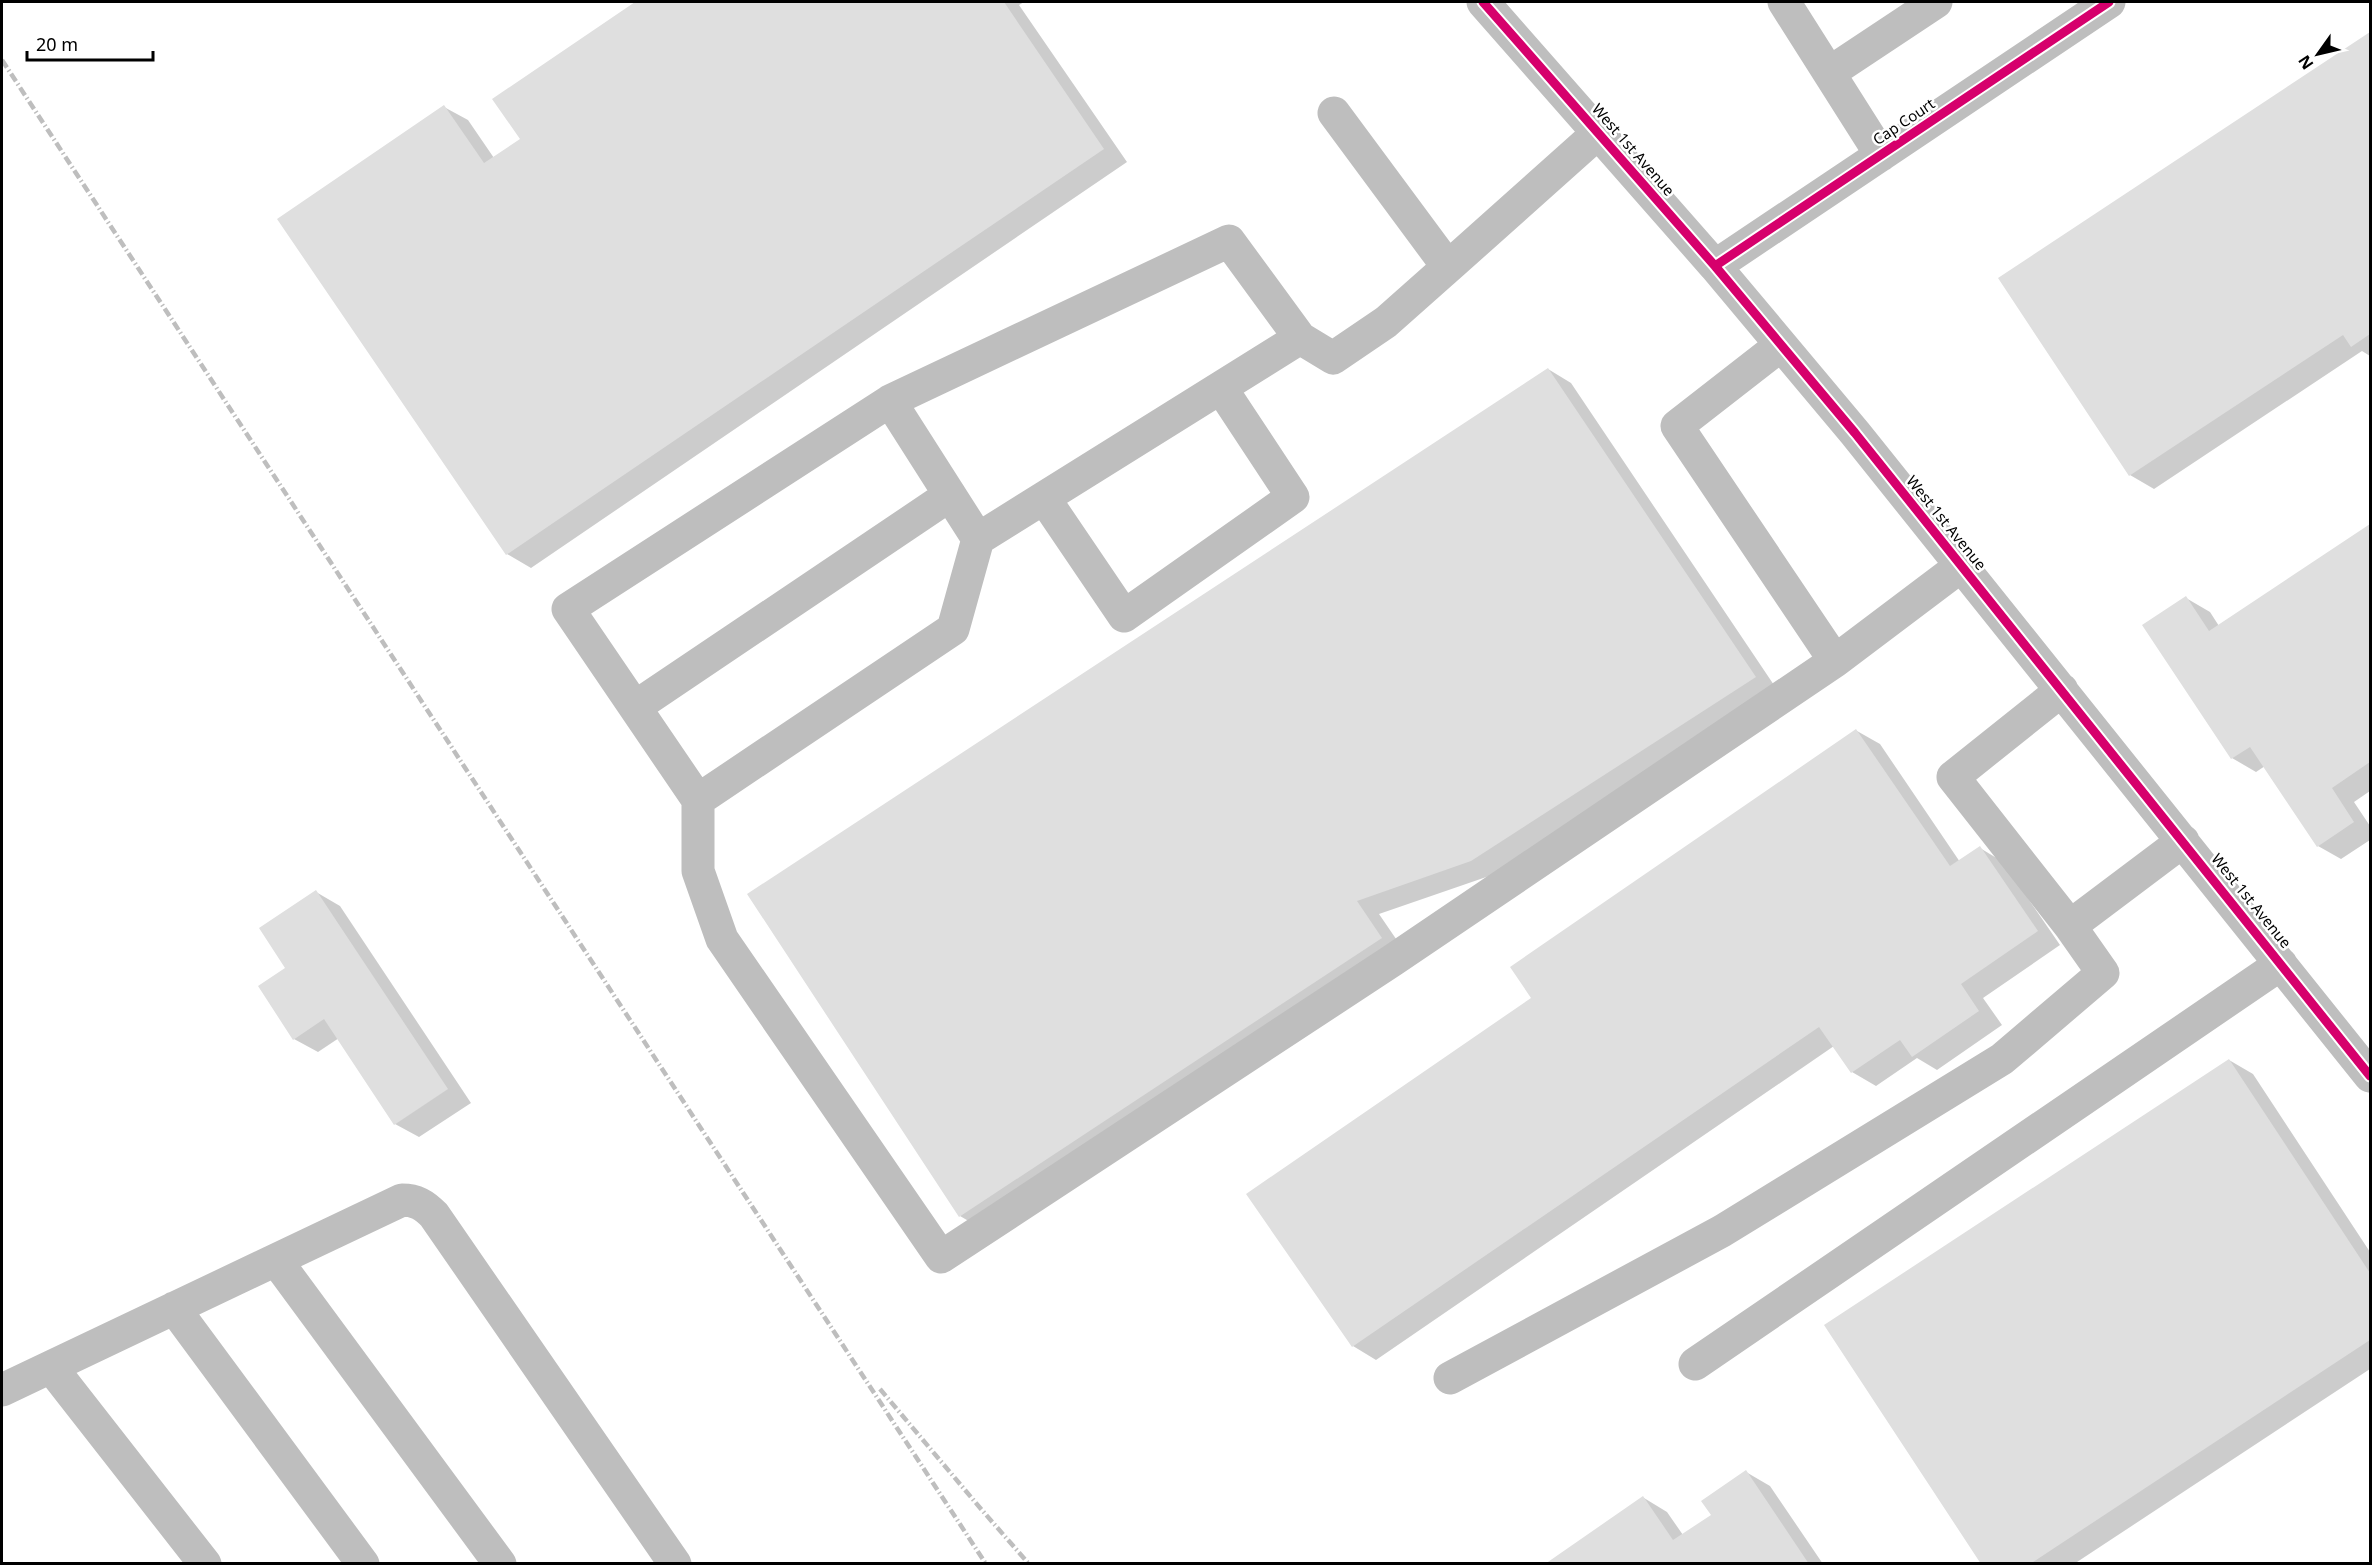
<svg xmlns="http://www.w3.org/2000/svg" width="2372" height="1565" font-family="'Noto Sans',sans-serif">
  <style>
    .shadow { fill: #0003 }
    .building { fill: #dfdfdf }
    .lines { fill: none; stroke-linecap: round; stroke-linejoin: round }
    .minor { stroke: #bebebe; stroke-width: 33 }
    .rail { stroke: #bebebe; stroke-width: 4.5; stroke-dasharray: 9 3 1.5 3; stroke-linecap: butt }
    .cycleway-casing { stroke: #fff; stroke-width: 13 }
    .cycleway { stroke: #d6006c; stroke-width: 9 }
    .labels { text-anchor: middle; stroke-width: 5; stroke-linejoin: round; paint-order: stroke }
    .street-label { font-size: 15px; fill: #000; stroke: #fff }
  </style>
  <rect width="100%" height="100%" fill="#fff"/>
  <path class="shadow" d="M638,2H1024L1019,5L1127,162L531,568L507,554L279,219L444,107L468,120L494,158L522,139L494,99Z
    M2370,33V356L2362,351L2154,489L2130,475L2000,278Z
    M1548,369L1571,383L1778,691L1495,874L1379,914L1405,952L984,1230L960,1216Z
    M2370,526V791L2354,802L2370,826V840L2341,859L2318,846L2265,766L2256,772L2232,758L2186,598L2210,612L2219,626Z
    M1857,731L1880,744L1960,862L1980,848L2003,862L2060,945L1983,998L2002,1025L1937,1070L1917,1058L1876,1086L1852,1072L1834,1046L1376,1360L1353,1346L1534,999Z
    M316,892L340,906L471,1103L419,1137L395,1124L339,1038L318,1052L294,1039L288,968Z
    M2229,1060L2253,1074L2370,1252V1369L2074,1564H1983Z
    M1746,1472L1770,1486L1823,1564H1547L1644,1498L1667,1512L1683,1535L1713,1515Z"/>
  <path class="building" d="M635,2H1004L1104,149L506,555L277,219L444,105L484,163L520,139L492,99Z
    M2370,32V334L2351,347L2343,335L2129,476L1998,278Z
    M1548,368L1756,677L1471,861L1357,901L1382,938L959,1217L747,894Z
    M2370,524V762L2332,788L2354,822L2317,847L2250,747L2231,759L2142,625L2186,596L2209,631Z
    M1856,729L1950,866L1980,846L2038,931L1961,984L1979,1011L1912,1057L1900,1040L1851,1073L1819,1027L1352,1347L1246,1194L1531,998L1510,967Z
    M316,890L448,1089L394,1125L324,1019L293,1040L258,986L285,968L259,928Z
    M2229,1059L2370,1273V1340L2030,1564H1981L1824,1325Z
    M1746,1470L1809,1564H1545L1643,1496L1673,1540L1711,1515L1701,1501Z"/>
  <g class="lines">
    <path class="minor" d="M1483,2L1715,266L1855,433L2370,1076
      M1784,2L1881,155
      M1829,73L1936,2
      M1334,113L1448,267L1598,133
      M1715,266L2109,2
      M1300,338L1229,241L890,401L568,609L698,800L953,629L978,539L1300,338L1333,358L1386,322L1448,267
      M890,401L978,539
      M1044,498L1124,616L1293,497L1221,388
      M1835,661L1961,566
      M2062,690L1953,777L2070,926L2183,841
      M635,707L950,495
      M698,800V871L722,939L941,1257L1393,960L1835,661L1677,426L1781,345
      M276,1260L500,1564
      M174,1308L363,1564
      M1695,1364L2281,964
      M51,1367L205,1564
      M1450,1378L1722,1231L2002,1059L2103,973L2070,926
      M2,1390L402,1200C416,1200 424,1205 434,1215L675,1564"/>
    <path class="rail" d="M2,60L986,1564
      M880,1389L981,1509L1029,1564"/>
    <defs>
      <path id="cycleway" d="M1483,2L1715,266L1855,433L2370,1076
        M1715,266L2109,2"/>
    </defs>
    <use href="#cycleway" class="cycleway-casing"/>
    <use href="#cycleway" class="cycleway"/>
  </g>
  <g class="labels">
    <g class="street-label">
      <text transform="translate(1904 122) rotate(-34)" y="5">Cap Court</text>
      <text transform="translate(1633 150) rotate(49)" y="5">West 1st Avenue</text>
      <text transform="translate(1946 523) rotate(51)" y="5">West 1st Avenue</text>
      <text transform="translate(2251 901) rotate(51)" y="5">West 1st Avenue</text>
    </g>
  </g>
  <rect width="2372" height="1565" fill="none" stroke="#000000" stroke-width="6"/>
  <g transform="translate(2318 54) rotate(236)" stroke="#ffffff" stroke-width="4.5" paint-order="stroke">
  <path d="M0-4.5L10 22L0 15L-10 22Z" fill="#000000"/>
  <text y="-9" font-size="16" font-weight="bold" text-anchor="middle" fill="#000000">N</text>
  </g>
  <path d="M27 51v9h126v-9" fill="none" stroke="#000000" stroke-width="3"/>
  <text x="36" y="51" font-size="18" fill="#000000" stroke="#ffffff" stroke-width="4.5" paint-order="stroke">20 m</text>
</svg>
